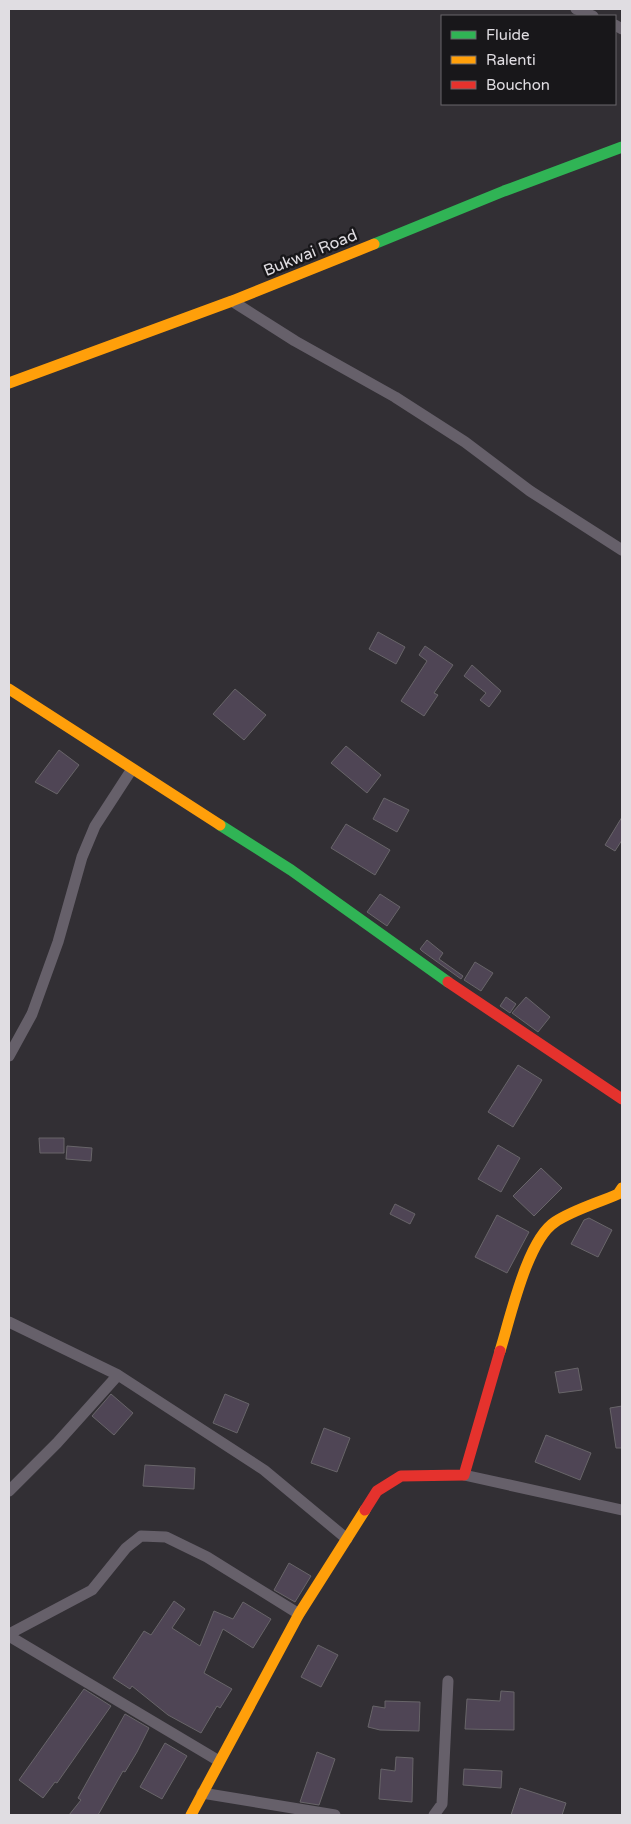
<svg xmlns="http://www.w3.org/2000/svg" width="631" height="1824" font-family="'Varela Round',sans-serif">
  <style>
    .building { fill: #4f4555; stroke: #686569 }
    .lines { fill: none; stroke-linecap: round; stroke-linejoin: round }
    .street { stroke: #66606a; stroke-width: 11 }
    .fast { stroke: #30b455; stroke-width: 11 }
    .slow { stroke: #ff9f0a; stroke-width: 11 }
    .jam { stroke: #e5322d; stroke-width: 11 }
    .labels { text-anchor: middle; stroke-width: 5; stroke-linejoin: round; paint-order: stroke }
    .street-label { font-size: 16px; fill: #e0dde2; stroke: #18171a }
  </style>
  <rect width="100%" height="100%" fill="#322f34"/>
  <path class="building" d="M378,632L405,647L396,664L369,649Z
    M425,646L453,665L434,693L438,695L424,716L401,701L427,661L419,655Z
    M472,665L501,691L489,707L480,700L486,693L464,676Z
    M235,689L266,715L244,740L213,714Z
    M346,746L381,775L367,793L331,763Z
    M59,750L79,765L57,794L35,782Z
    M384,798L409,810L397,832L373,819Z
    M622,817V840L615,851L605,845Z
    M346,824L390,850L375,875L331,848Z
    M380,894L400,907L387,926L367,912Z
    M427,940L443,953L439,959L463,976L461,979L422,951L420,949Z
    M475,962L493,973L481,991L464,980Z
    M506,997L516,1004L510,1013L500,1006Z
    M526,997L550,1017L538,1032L512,1013Z
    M518,1065L542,1080L513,1127L488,1112Z
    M39,1138H64V1153H40Z
    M498,1145L520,1158L501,1192L478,1179Z
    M67,1146L92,1148L91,1161L66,1159Z
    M541,1168L562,1188L534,1216L513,1196Z
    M395,1204L415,1214L410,1224L390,1214Z
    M497,1215L529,1232L507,1273L475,1257Z
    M589,1218L612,1230L598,1257L571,1244L584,1220Z
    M578,1368L582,1390L559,1393L555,1372Z
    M111,1394L133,1413L114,1435L92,1416Z
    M225,1394L249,1404L237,1433L213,1423Z
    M622,1406V1448H616L610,1408Z
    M324,1428L350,1438L337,1472L311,1463Z
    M546,1435L591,1453L580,1480L535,1462Z
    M145,1465L195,1468L194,1489L143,1486Z
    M289,1563L311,1576L295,1602L274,1590Z
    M174,1601L185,1609L172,1628L200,1646L214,1611L233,1619L243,1602L271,1619L253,1648L223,1629L204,1673L232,1689L220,1708L217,1706L201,1733L168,1715L132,1686L130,1689L113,1678L144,1631L151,1635Z
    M318,1645L338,1655L321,1687L301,1677Z
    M84,1689L111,1706L57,1783L55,1782L43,1798L19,1780Z
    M501,1691L514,1692V1730L465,1729L467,1699L500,1701Z
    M385,1701L420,1702L419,1731L380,1730L368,1727L373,1706L385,1708Z
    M125,1714L149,1728L137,1752L125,1772L123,1771L98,1815H69L81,1800L78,1798Z
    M165,1743L187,1756L162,1799L140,1787Z
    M317,1752L335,1759L319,1805L300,1802Z
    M396,1757L413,1758L412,1802L379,1799L381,1769L395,1771Z
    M464,1769L502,1771L501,1788L463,1785Z
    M520,1788L566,1803L562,1815H511Z"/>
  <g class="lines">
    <path class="street" d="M576,9L593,16
      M615,25L622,29
      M232,301L295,341L395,397L465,442L530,491L622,550
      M9,1056L32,1014L58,942L82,857L95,826L132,769
      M9,1322L118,1375L264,1470L347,1539
      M464,1475L622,1510
      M9,1491L57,1443L118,1375
      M9,1634L92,1590L126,1548L141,1536L166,1537L207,1557L299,1614
      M9,1636L219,1761
      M202,1793L335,1815
      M434,1815L442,1804L448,1681"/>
    <path class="fast" d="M374,244L504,191L622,147
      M220,825L291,870L448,982"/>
    <path class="slow" d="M9,383L232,301L374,244
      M9,689L220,825
      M500,1351C510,1319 527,1240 555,1222C573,1210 598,1203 618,1194L622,1188
      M191,1815L299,1614L365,1510"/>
    <path class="jam" d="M448,982L622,1099
      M365,1510L377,1491L401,1476L464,1475L500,1351"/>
  </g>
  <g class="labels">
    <g class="street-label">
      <text transform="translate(310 252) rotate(-22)" y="6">Bukwai Road</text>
    </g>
  </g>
  <rect width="631" height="1824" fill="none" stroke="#e0dde2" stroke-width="20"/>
  <rect x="441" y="15" width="175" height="90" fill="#18171a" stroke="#68666a"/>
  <rect x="451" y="31" width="25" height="8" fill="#30b455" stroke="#68666a"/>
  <text x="486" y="40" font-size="15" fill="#e0dde2">Fluide</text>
  <rect x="451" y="56" width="25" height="8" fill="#ff9f0a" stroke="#68666a"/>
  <text x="486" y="65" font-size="15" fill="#e0dde2">Ralenti</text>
  <rect x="451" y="81" width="25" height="8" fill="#e5322d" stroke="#68666a"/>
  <text x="486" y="90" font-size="15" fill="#e0dde2">Bouchon</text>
</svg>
